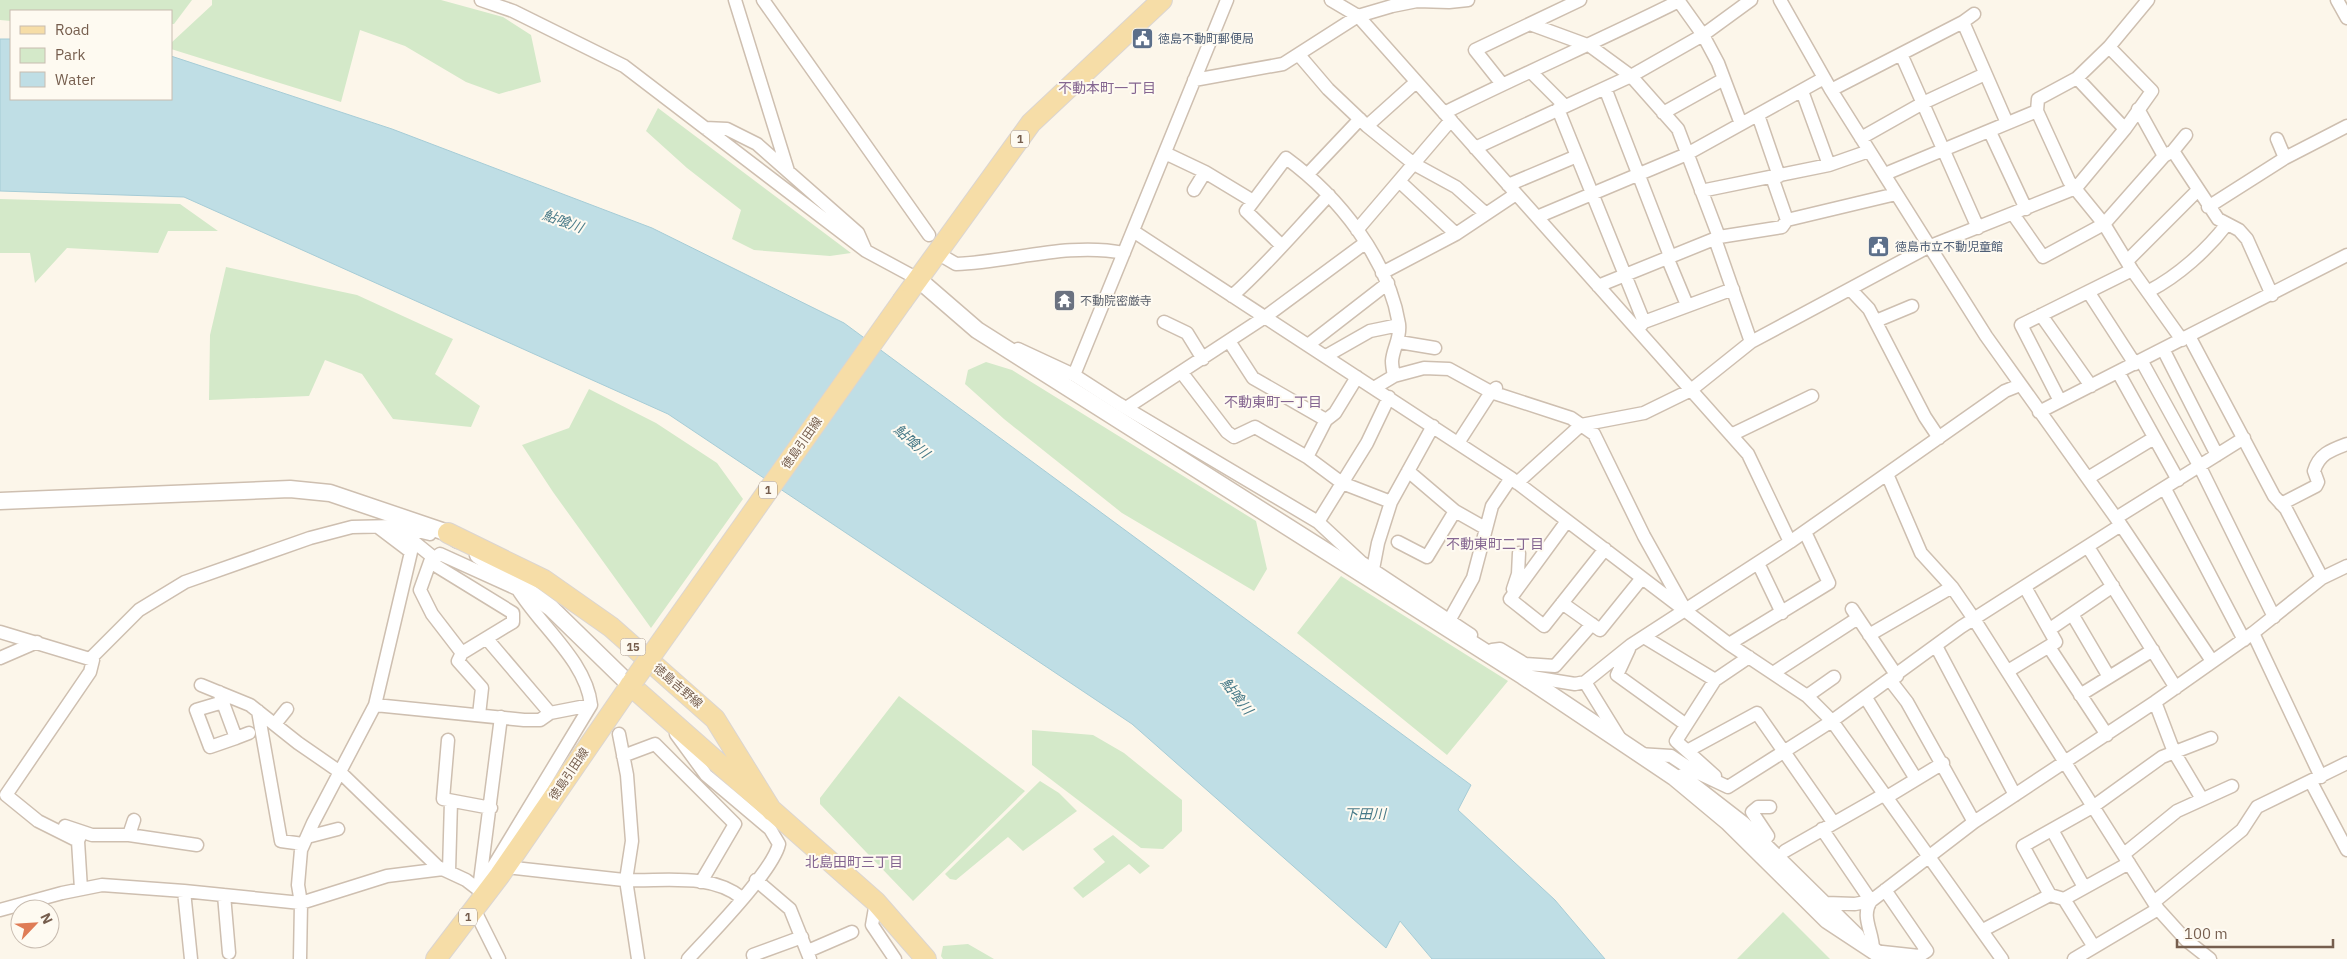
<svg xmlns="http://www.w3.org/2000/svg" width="2347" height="959" font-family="'IBM Plex Sans','Noto Sans JP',sans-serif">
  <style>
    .green { fill: #d4e9c9 }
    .water { fill: #bfdee5; stroke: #a6ccd6 }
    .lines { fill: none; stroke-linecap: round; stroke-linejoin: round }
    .minor-casing { stroke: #cebfb0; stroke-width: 15 }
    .tertiary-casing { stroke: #cebfb0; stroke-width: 19 }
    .primary-casing { stroke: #dbd5d1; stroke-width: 22 }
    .minor { stroke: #fff; stroke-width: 12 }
    .tertiary { stroke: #fff; stroke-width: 16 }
    .primary { stroke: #f6dda7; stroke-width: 20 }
    .primary-bridge-casing { stroke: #dbd5d1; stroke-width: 22; stroke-linecap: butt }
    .primary-bridge { stroke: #f6dda7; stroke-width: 20 }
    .labels { text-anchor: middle; stroke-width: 4; stroke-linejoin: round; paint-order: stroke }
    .shield { fill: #fefaf1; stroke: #9f8d7f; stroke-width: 1 }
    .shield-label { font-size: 11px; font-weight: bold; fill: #765e4e }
    .service-label { font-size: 12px; fill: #4e5e75; stroke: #fefaf1; text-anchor: start }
    .worship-label { font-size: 12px; fill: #5b616d; stroke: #fefaf1; text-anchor: start }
    .street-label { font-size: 12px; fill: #765e4e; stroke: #fefaf1 }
    .neighbourhood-label { font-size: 14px; fill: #856691; stroke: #fefaf1 }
    .water-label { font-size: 14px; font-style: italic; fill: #487a88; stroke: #fefaf1 }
  </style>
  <rect width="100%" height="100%" fill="#fcf6ea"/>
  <path class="green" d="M0,0H192L174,24H171V11H11V21L0,20Z
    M212,0H441L503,17L531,35L541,82L499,94L466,82L405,46L360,30L341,102L171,49V43L212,5Z
    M658,108L851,253L830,256L754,250L732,239L741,210L687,168L646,131Z
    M0,199L180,204L218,231H168L158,253L67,248L35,283L30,253H0Z
    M226,267L357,295L453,339L435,374L480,406L471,427L393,419L362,374L325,360L309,396L209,400L210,335Z
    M986,362L1012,370L1256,521L1267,569L1254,591L1122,513L1004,419L965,384L968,370Z
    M589,389L656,423L717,463L743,499L651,628L553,492L522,445L569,428Z
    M1341,576L1508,681L1447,755L1297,633Z
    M899,696L1025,791L913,901L820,804V798Z
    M1032,730L1093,735L1124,753L1182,800V831L1163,849L1141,848L1032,765Z
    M1040,781L1059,793L1077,811L1023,851L1008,837L956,880L950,879L945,874Z
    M1113,835L1150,866L1140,874L1129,864L1083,898L1073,888L1105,862L1093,849Z
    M1783,912L1830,959H1737Z
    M968,944L994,959H943L941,956L943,946Z"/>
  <path class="water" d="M0,39H11V99H171V56L392,129L652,228L844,323L1471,785L1458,810L1555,900L1605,959H1432L1400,921L1386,948L1132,724L668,414L184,197L0,191Z"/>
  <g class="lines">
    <defs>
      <path id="minor" d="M481,0L513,11L624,66L866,251L918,279
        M735,0L788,171
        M763,0L929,235
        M1331,0L1358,16L1748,454L1790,542
        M1678,0L1703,35L1718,63L1741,124
        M1780,0L1831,90L1986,336L2121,525L2212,661
        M2148,0L2109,47L2077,78L2038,99L2037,111L2069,181L2104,224L2132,270L2182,340
        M2337,0L2347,18
        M1963,22L2007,123
        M1530,24L1590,46L1631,76L1678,129L1719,237
        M1901,54L1978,228
        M1299,55L1328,89L1367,126L1414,164L1456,187L1485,213
        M1531,72L1565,106
        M2077,78L2125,129
        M1194,80L1283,64L1358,16L1392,6L1417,1L1449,2L1468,0
        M1502,84L1475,50L1580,0
        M1605,88L1670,256
        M1831,90L1963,22L1974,14
        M1802,91L1829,165
        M1558,109L1644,322
        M2138,109L2164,156
        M1444,113C1522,74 1601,40 1679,1
        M1663,113L1724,79
        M1758,115L1779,176
        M1367,126L1416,82
        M705,128L727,129L757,144L858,233L865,249
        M1990,132L2026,209
        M1861,138L1923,103L1985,74
        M2277,139L2285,158
        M1475,148L1631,76L1703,35L1751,0
        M2173,151L2218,219L2239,230L2247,239L2272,295
        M1165,153L1205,172L1253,201
        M1308,174L1360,119
        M1885,174L2037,111
        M1772,177L1787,220
        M1399,181L1456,234
        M1508,185L1577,156
        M1194,190L1205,172
        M1701,191L1829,165L1869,151
        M2208,207L2285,158L2347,126
        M2013,214L2043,257L2104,224L2164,156L2173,151L2186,135
        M1537,217L1687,154L1824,78
        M1357,230L1451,120
        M1133,231L1511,478L1729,644L1807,696L1832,721L2002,959
        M1715,239L1751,342
        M1281,245L1246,211L1286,158C1338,196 1388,258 1399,324C1401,338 1393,348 1392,361C1392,365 1393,371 1394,376
        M944,257L956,264C1011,262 1068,242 1124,253
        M1667,257L1687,305
        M2127,261L2197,191
        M1382,273L1456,234L1516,194
        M1598,286L1719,237L1782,227L1787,220L1896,194
        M1851,290L1869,309L1925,417L1939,438
        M2149,291C2178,276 2207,250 2227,224
        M2089,293L2135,364
        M1232,296C1267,265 1297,229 1329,195
        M2041,315L2091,386
        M1876,321L1912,306
        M1164,322L1187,333L1203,359
        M1639,328L1644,322L1733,289
        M2189,336L2274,496L2286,509L2322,578
        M1229,341L1253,378L1326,420
        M1399,342L1435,348
        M1308,345L1388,283
        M1018,349L1074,375L1119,404L1318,522L1361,562L1471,635
        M2163,349L2217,455
        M1326,356L1370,331L1399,325
        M2141,360L2200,467L2274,617
        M2118,372L2178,480
        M1182,373L1227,432L1234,437L1255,427L1307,457L1342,483L1391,502
        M1074,375L1227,0
        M1374,388L1394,376L1424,368L1449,369L1491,392L1571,418L1594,434L1644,536L1682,604
        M2060,401L2021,325L2132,270
        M1126,408L1265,317L1365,243
        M2039,412L2347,255
        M1731,435L1812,396
        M1458,443L1491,392L1496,388
        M1307,457L1326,420L1335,413L1357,377
        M1408,471L1455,511L1485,528
        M1887,474L1921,553L1952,587L1974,619L2158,909L2186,940L2210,959
        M2088,478L2154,438
        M1517,483L1581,425L1644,413L1691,390L1751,342L1928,247L2076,188L2125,129L2152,91L2109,47
        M2165,489L2244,640
        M2281,504L2316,486L2318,482L2314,471C2319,454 2331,450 2347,444
        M2116,518L2244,438
        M1567,521L1510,599L1544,626L1605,549
        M1318,522L1367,443L1389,397
        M397,528L434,558
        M1398,542L1427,557L1455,511
        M2088,547L2176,688
        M430,562L420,590L432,614L462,653
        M1758,563L1782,613
        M1373,569L1378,543L1391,502L1433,426
        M1513,589L1518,574L1519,553
        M1562,603L1600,630L1642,578
        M1852,609L1897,676
        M2072,614L2109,677
        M1450,619L1473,578L1492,506L1511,478
        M2050,629L2113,586
        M0,632L93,660L90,672L6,795L38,821L78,841
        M2253,633L2321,777
        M1869,635L1952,587
        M1644,637L1715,680
        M487,639L550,713
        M1729,644L1829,583L1805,532
        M1936,646L2015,795
        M2049,647L2107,735
        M1629,649L1617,675L1685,724
        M1492,650L1500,649L1525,664L1555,666L1592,624
        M92,657L139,610L185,582L310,538L352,527L396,526L430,534
        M0,658L37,642
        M2008,671L2056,642L2025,587
        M1773,673L1858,618
        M1526,676L1575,684L1585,682L1631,645L1790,542L2005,391L2020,385
        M1890,680L1907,702L1974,822
        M1585,682L1622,742
        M201,685L250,705L298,743L340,772L438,867L466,880L479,890L482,895
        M219,692L236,738L210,747L196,710L223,702
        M2080,695L2153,650
        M1807,696L1834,677
        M1866,698L1916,779
        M2155,702L2174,752L2202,799
        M375,705L524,720H540L550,713L591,705
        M258,711L281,841L303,844
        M479,715L482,688L458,661L462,653L513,622V613L430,562L440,554L515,588
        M275,724L287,709
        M619,734L627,775L632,841L626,880L638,959
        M676,734L706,775L770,829L779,844C773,871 710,935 688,959
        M236,738L249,733
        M448,740L443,799L491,808
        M1687,751L1757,713L1833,822
        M1638,754L1671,756L1692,770L1728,787L1832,721L1961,627L2121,525
        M623,756L655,744L735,824L701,882
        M1682,775L1744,823L1858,935
        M1715,776L1676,741L1715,680L1749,657
        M2311,782L2347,850
        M1887,797L1943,763
        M65,826L92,835H129L197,845
        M1822,829L1871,901L1855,904L1826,903
        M2052,830L2084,887
        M81,834L78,841L81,889
        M129,835L134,820
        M1768,836L1752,812L1758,807H1770
        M307,837L338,829
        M1785,851L1885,794
        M2124,854L2177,811L2232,786
        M505,867C545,871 584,876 624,880C662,882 710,872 742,898
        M449,871L451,801
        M756,880L790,909L810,959
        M480,881L501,717
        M479,890L591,705C586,659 536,623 514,583
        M224,895L229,953
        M2050,895L2023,846L2094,806L2162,757L2211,738
        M2064,899L2094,947
        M876,902L872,925L895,959
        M2154,902L2242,830L2257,807L2347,763
        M474,909L499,959
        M0,910L62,893L102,885L184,891
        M1983,930L2050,895L2064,899L2129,863
        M808,951L852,932
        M1873,951C1874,933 1860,917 1871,901L1974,822L2155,702L2253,633L2322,578L2347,566
        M1873,951L1919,956L1927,951L1885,890
        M191,959L184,891L301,903L387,876L443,869
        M300,959L301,903L298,885L301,850L313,823L375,705L411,552L378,527
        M754,959L753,955L802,937
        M2074,959L2158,909"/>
      <path id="tertiary" d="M918,279L977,330L1523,676L1674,777L1728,822L1827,920L1886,959
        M0,501L290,489L330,493L448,533L458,540
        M478,555L551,608L630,685"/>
      <path id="primary" d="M903,300L1031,123L1162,0
        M448,533L544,580L611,627L715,719L772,811
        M630,685L876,902L926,959
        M436,959L500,875L634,680"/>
    </defs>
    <use href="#minor" class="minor-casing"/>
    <use href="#tertiary" class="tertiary-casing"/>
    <use href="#primary" class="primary-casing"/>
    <use href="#minor" class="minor"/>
    <use href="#tertiary" class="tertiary"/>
    <use href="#primary" class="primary"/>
    <defs>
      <path id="primary-bridge" d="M634,680L903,300"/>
    </defs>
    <use href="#primary-bridge" class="primary-bridge-casing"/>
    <use href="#primary-bridge" class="primary-bridge"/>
  </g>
  <defs>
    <symbol id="civic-square" viewBox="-11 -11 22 22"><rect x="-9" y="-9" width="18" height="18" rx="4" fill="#5c6f8a" stroke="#fefaf1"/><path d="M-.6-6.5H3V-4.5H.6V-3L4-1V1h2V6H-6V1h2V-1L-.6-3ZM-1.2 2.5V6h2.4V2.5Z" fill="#fff"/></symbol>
    <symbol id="temple-square" viewBox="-11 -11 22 22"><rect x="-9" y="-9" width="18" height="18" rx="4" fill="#6b7280" stroke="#fefaf1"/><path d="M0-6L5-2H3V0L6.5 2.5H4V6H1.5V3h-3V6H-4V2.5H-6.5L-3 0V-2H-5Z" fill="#fff"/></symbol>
  </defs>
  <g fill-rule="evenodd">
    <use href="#civic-square" x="1130" y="26" width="25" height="25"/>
    <use href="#civic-square" x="1866" y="234" width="25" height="25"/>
    <use href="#temple-square" x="1052" y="288" width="25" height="25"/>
  </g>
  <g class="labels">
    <g class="shield">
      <rect x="1011" y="130.5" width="18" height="17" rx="4"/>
      <rect x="759" y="481.5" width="18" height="17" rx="4"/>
      <rect x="620.5" y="638.5" width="25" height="17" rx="4"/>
      <rect x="459" y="908.5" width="18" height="17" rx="4"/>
    </g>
    <g class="shield-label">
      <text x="1020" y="143">1</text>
      <text x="768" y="494">1</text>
      <text x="633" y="651">15</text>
      <text x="468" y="921">1</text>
    </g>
    <g class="service-label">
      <text x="1158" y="43">徳島不動町郵便局</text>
      <text x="1895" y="251">徳島市立不動児童館</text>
    </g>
    <g class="worship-label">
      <text x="1080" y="305">不動院密厳寺</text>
    </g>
    <g class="street-label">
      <text transform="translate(802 443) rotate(-55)" y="4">徳島引田線</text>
      <text transform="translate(678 686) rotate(41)" y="4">徳島吉野線</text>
      <text transform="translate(569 774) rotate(-56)" y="4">徳島引田線</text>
    </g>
    <g class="neighbourhood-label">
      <text x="1107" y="93">不動本町一丁目</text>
      <text x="1273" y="407">不動東町一丁目</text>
      <text x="1495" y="549">不動東町二丁目</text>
      <text x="854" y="867">北島田町三丁目</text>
    </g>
    <g class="water-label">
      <text transform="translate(563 221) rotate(20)" y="5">鮎喰川</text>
      <text transform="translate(912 441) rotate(42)" y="5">鮎喰川</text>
      <text transform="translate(1237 696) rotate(52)" y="5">鮎喰川</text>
      <text x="1365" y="819">下田川</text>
    </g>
  </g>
  <rect x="10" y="10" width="162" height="90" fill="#fefaf1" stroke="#c8bcb0"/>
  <rect x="20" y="26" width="25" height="8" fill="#f6dda7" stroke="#c8bcb0"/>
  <text x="55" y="35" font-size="15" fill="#765e4e">Road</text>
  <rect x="20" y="48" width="25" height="15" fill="#d4e9c9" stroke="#c8bcb0"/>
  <text x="55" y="60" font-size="15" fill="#765e4e">Park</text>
  <rect x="20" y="72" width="25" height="15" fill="#bfdee5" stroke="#c8bcb0"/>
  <text x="55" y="85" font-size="15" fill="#765e4e">Water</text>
  <g transform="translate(35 924) rotate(65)"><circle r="24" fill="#fefaf1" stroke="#c8bcb0"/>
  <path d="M0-4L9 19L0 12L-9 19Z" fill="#df7c56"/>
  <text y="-8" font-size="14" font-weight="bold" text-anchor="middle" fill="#765e4e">N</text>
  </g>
  <path d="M2177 939v8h156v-8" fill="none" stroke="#765e4e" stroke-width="2.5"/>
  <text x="2184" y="939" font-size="15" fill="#765e4e" stroke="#fefaf1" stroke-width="4" paint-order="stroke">100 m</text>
</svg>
